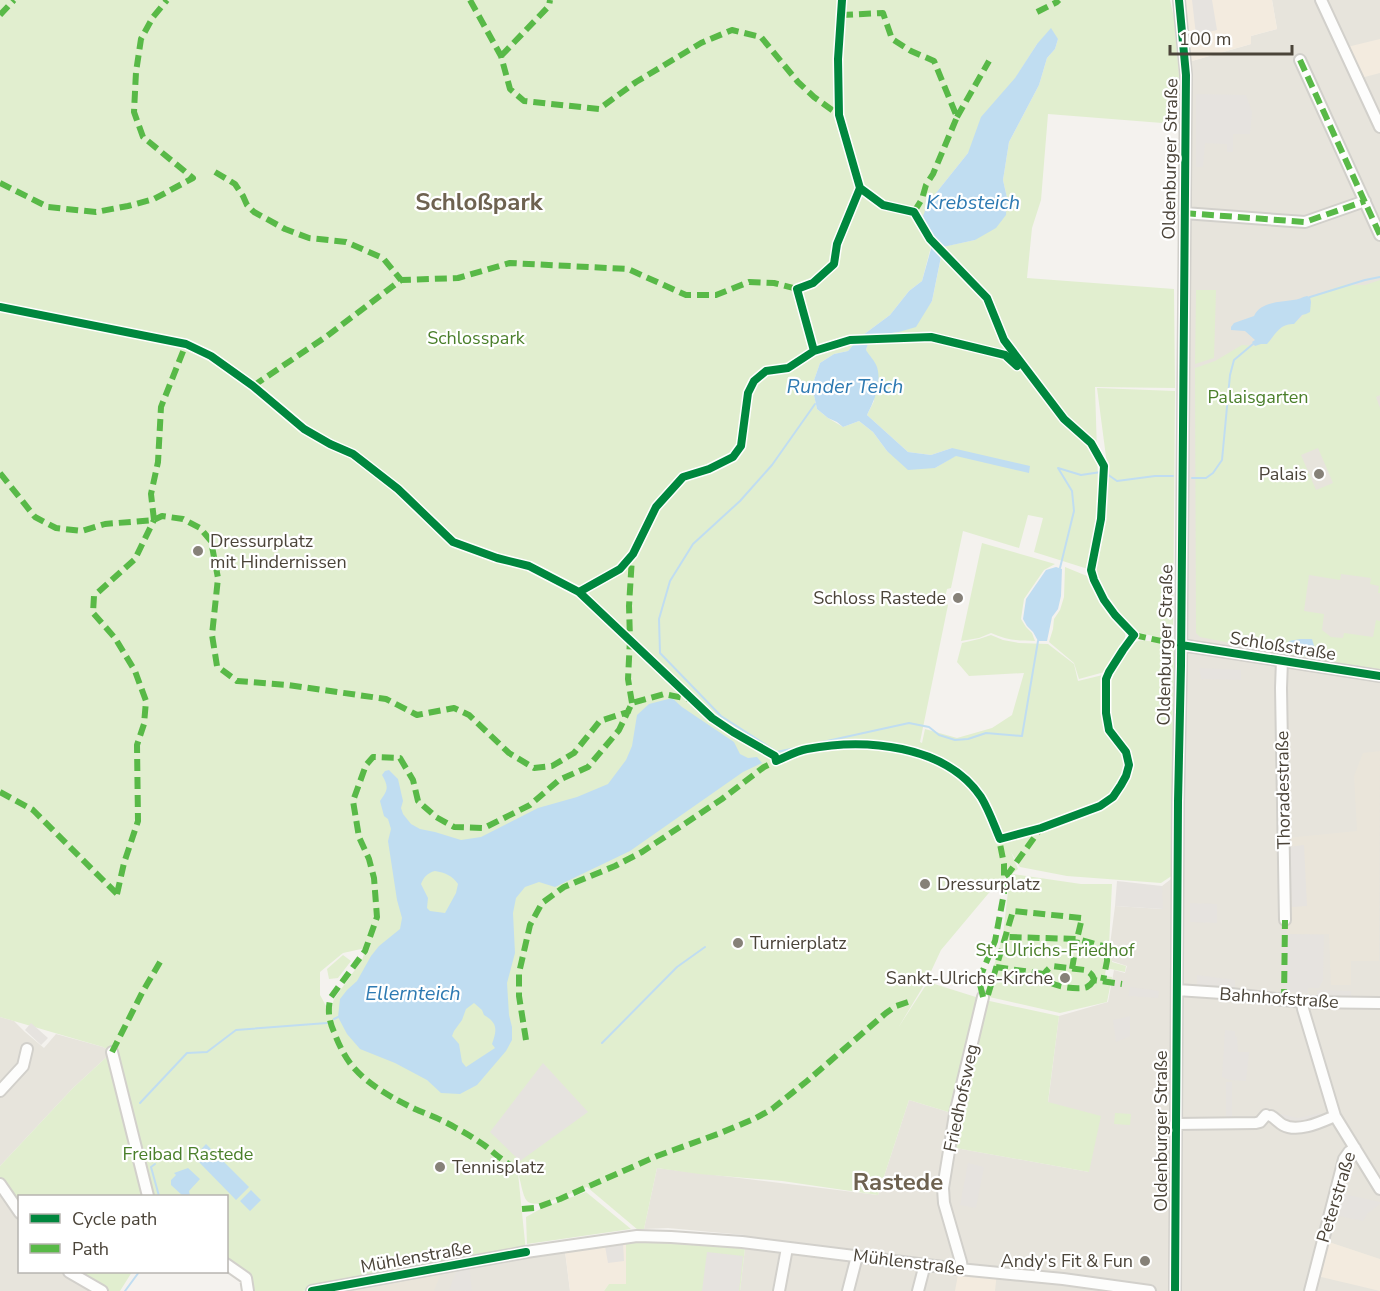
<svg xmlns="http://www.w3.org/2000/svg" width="1380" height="1291" font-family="'Nunito Sans',sans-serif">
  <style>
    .residential { fill: #e7e4dc }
    .commercial { fill: #f3ebdf }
    .education { fill: #eae5da }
    .green { fill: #e1eecf; fill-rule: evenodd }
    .parking { fill: #e6e3df }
    .water { fill: #c0ddf1; fill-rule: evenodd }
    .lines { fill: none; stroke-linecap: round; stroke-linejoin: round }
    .stream { stroke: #c0ddf1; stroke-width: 2 }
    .minor-casing { stroke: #d2d0cb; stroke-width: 14 }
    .minor { stroke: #fdfdfc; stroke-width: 10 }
    .quiet { stroke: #58b947; stroke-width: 6; stroke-dasharray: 12 6; stroke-linecap: butt }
    .cycleway-casing { stroke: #fff; stroke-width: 11 }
    .cycleway { stroke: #00873e; stroke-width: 8 }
    .poi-dot { fill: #868178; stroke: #fff; stroke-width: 2 }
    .labels { text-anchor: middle; stroke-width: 4.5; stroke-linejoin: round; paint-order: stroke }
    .street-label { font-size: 18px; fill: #4b4439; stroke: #fff }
    .park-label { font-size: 18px; fill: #4a7f2a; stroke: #fff }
    .poi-label { font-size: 18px; fill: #4b4439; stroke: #fff; text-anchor: end }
    .water-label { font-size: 20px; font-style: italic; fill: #2e7ab2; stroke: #fff }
    .district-label { font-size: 24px; font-weight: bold; fill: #6e6250; stroke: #fff }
  </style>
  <rect width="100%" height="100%" fill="#f4f2ee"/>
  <path class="residential" d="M1272,0H1380V1291H740L745,1248L744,1235L668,1228L644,1229L657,1168L878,1195L909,1100L955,1114L950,1147L1089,1172L1048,1103L1059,1016L1108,1002L1114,970L1125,973L1127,966L1112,961L1110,945L1115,906L1162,909V886L1175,876L1185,63L1251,44V36L1277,29Z
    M0,1017L14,1021L25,1032L44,1048L56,1034L103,1047L112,1052L73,1088L0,1166Z
    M0,1184L19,1213L20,1272H70L102,1291H0Z
    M565,1251L570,1291H312L444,1266Z"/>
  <path class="commercial" d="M1179,0H1272L1277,29L1251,36V44L1185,63Z
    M1380,39V73L1357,79L1343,48Z
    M1323,1240L1380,1259V1291L1313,1275Z
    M626,1242V1284H609L604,1291H570L565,1251Z
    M959,1269L997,1272L995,1291H955Z"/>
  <path class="education" d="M1380,751L1379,961H1351V985H1331L1329,934H1287V838L1357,831L1354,776L1363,753Z
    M444,1266L434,1291H331Z"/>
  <path class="green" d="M0,0H1170L1174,18L1179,75L1175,124L1048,114L1041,200L1032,228L1027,278L1174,289L1175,388L1095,387L1098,484L1097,529L1088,569L1034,552L1043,518L1028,515L1019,548L963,531L951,588L947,589L944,602L948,605L920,742L922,743L925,729L957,738L992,728L1012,715L1024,673L969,676L957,662L962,643L979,639L991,635L1003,640L1019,643L1048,644L1074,664L1078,681L1111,673C1116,664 1127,643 1139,641C1147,639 1164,645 1173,647L1175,661L1173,875L1161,883L1067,876L1020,867L1011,852L1018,869L1012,874L1081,884H1112L1109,945L1112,962L1126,966L1125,972L1106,968L1105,976L1112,977L1107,1002L1060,1013L985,996L1003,935L1010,874L998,882L941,950L927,980L898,1028L928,982L979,998L959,1071L965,1075L985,1000L1059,1016L1048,1102L1101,1116L1089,1172L950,1147L955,1114L909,1100L878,1195L782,1181L699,1174L657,1168L644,1229L638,1230L587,1187C575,1191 536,1211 527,1201C522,1195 521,1181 518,1173L526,1252L317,1289L302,1291H250L227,1262L226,1196H20L19,1213L0,1184V1166L73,1088L112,1052L103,1047L0,1017ZM1058,39L1055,49L1047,58L1039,85L1009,142L1003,180L1007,198L975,240L942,247L928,203L968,153L1037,44ZM933,239L943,248L932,301L925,311L899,332L869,336L866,350L874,401L867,415L908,452L931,455L952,448L955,456L935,468L887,451L873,432L859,421L843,427L828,418L817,409L812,386L820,363L834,354L848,351L859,338L890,315L909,291L922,281ZM370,947L365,951L362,960L334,999L330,1013L320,995V972L343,953Z
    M1380,280V395L1376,397L1380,408V593H1378L1379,586L1370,584L1371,578L1341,574L1340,580L1309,575L1304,611L1324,614L1322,630L1331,637L1343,638L1344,633L1373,637L1376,620L1380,621V669L1317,660L1200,637L1196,633L1195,368L1215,361L1242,345L1254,346L1271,340L1273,335L1279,329L1288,323L1300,319L1311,303L1310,297L1343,285H1365ZM1318,448L1333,483L1316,490L1301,455Z
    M1196,290H1216L1214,358L1195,364Z
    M1097,388L1175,391L1173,641L1137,632L1112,605L1096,578L1094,569L1103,525L1108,472Z
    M982,543L1055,564L1044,570L1024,599L1021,619L1026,627L1032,633L1035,641C1019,641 1006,640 991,633L979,638L961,641Z
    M1065,567L1087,576L1106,607L1125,630V642L1108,671L1079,679L1074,663L1049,642L1053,629L1054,619L1060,610L1064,597Z
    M343,955L351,961L338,978L329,979L327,969Z
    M1115,1113L1131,1114L1130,1125L1114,1124Z
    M586,1192L631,1229L527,1244L526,1217L544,1207Z
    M669,1241L745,1248L740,1291H604L609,1284H626V1242Z
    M69,1272H132L120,1291H102Z"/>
  <path class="parking" d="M1192,0H1212L1217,30L1196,35Z
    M1196,94L1246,95L1252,112L1250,134H1233V152H1227V144L1205,143L1203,167H1196Z
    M1199,668L1241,670V680L1201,679Z
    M1304,845L1307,906L1292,907L1289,847Z
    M1117,881L1162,886L1163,909L1115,906Z
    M1190,903L1217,904V923L1190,922Z
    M1287,934L1324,935L1323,980L1319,988H1308V993L1286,992Z
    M1197,975L1235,980V990L1197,987Z
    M1130,987L1159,991L1158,998L1131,996H1128Z
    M1317,990L1351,991V998H1317Z
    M1130,1016V1036L1116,1042L1113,1020Z
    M31,1023L48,1038L41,1045L25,1030Z
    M1225,1030L1235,1031V1036L1237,1037L1238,1052H1249L1246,1081L1230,1080L1222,1077Z
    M1171,1052L1170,1097L1164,1096L1163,1077L1164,1061Z
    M543,1063L588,1112L520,1161L490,1132Z
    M1226,1082H1232V1122H1226Z
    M1321,1113L1322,1119L1296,1124L1281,1120V1114L1298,1118Z
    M968,1163L984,1167L976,1208L960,1205Z
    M1340,1193L1380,1202V1204L1367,1214L1363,1221L1335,1215Z
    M623,1242L624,1261L608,1263L605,1246Z
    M707,1252L743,1256L739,1291H702Z
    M469,1264L472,1291L449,1290L458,1267Z"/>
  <path class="water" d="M1051,28L1058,39L1055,49L1047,58L1039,85L1009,142L1003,180L1007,198L1006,215L996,228L975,240L943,247L932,301L916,327L899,332L870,336L866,350C869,355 875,361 877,367C882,383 874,401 867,415L908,452L931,455L952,448L1030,466L1029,473L956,456L935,468L908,470L887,451L873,432L859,421L843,427L837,422L828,418L817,409L812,386L820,363L834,354L848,351L859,338L890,315L909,291L922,281L934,238L930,235L923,216L928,203L968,153L981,117L1015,78L1037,44Z
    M1307,296L1310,297L1311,302L1310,312L1306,314L1302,315L1294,324C1280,323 1275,335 1267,344H1261L1255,346L1252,342L1255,340L1245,331L1231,330V327L1234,323L1254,316C1260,302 1280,302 1293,300C1298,300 1302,297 1307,296Z
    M1056,567L1062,569L1061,596L1058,609L1052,617L1047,641H1038L1033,632L1027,626L1023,619L1026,599L1046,570Z
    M1300,639H1312L1315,649L1312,656H1305L1287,650L1286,646L1289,641Z
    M672,698L682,707L734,742L740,754L748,758L757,757L762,763L743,772L630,851L555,887L539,882L525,887L516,898L513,913L515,953L507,983L509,1015L512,1027V1040L506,1051L477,1085L460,1094L441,1093L427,1080L395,1063L360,1049L347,1034L338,1017L340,999L347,990L357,981L371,956L379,946L400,929L402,918L397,900L388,841L391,829L388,819L384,816L380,801C388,790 389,787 382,775L385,771L389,770L398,779L403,801L401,808L403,814L411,824L420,829L435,832L461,840L481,837L538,808L577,797L608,784L626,760L632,746L637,715L649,704ZM435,871C445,873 452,875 458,884L456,893L445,913L430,911L427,908L428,898L421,884C424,877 427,873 435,871ZM474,1003L482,1010L484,1015C498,1023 497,1030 492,1044L495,1048L466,1067L462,1062L459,1044L452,1036L454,1031L462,1020L466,1009Z
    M206,1144L249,1187L236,1200L194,1157Z
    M188,1168L200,1179L189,1191L190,1196H183L171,1185V1180L176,1175L174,1173Z
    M251,1190L261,1200L250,1211L240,1201Z"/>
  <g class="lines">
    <path class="stream" d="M1310,297L1365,280L1380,277
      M815,404L772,465L740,501L693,544L670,581L659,619L660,653L721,716L777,752L909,723L929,727L939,735L955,740L968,739L986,733L1022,736L1038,641
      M1107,474L1117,481L1155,476H1173
      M1192,478H1206L1213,473L1222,460L1230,375L1234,360L1253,344
      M1060,568L1074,511L1072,491L1058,468L1081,475L1101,472
      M334,1019L338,1017
      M602,1043L677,967L705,947
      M140,1103L187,1053L207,1052L236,1030L327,1023
      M155,1164L151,1167L159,1196
      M125,1291L139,1272"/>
    <defs>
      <path id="minor" d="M1321,0L1380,127
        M1300,60L1380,235
        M1184,213L1305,222L1365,201
        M1181,645L1380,676
        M1282,660L1281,688L1285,920
        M1177,990L1222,993L1302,1002L1380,1003
        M1302,1002L1303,1009L1335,1116L1380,1189
        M112,1052L148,1196
        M0,1091L23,1066L27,1049
        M1271,1116C1275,1118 1279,1123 1283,1125C1298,1133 1321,1122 1335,1116
        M1175,1124L1256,1123L1260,1122L1266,1115
        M0,1184L20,1213
        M226,1264L246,1278L248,1291
        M962,1269L961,1262L944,1203L943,1188L955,1114L983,997
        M69,1272L102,1291
        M312,1291L526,1252L637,1236L671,1237L742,1242L959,1269L1063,1279L1150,1291
        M779,1291L787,1248
        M848,1291L857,1256
        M918,1291L925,1264
        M1175,1291L1178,802L1181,666L1186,75L1179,0
        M1310,1291L1344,1159L1349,1152L1355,1148"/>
    </defs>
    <use href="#minor" class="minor-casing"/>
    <use href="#minor" class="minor"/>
    <path class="quiet" d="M470,0L501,56L510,89L524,101L599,109L636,82L701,43L732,30L761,37L798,82L814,97L839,115
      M1037,12L1057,2L1059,0
      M0,15L14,0
      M841,15L883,13L892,39L911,51L934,61L957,117L933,174L926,185L922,199L914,212
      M501,56L549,6L550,0
      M1300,60L1380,235
      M957,117L989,61
      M215,172L235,184L243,196L247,205L254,212L285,229L309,238L346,242L383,258L401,280
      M0,183L48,207L96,212L128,206L154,199L193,178L143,137L134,112L136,72L141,39L153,17L167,0
      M1184,213L1305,222L1365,201
      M253,386L327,336L401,280L458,278L510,263L628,269L686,295H716L749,282L774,283L797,289L802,287
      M0,473L35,517L56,528L82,531L105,524L154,520L162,516L183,519L200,528L211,541L218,578L212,635L217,666L237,681L288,685L386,699L417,715L454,708L469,715L509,753L534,768L552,766L574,753L600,721L628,712L629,709
      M154,520L151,494L158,462L161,407L186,344
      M1134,635L1175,644
      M632,703L628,679L630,639L629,606L632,557
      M0,792L33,810L117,894
      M1005,876L1008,874L1041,828
      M117,894L124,863L138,821L137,745L144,724L146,701L135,671L115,638L93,613L94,596L135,559L154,520
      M996,967L1044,974
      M1072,969L1077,939L1107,947V961L1103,981
      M1094,980C1092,983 1091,985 1087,987C1079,991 1025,985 1052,966L1085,970C1089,972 1093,974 1094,980L1122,984
      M988,995L1013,911L1082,918L1077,939L1006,937
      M983,997L979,980L995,941L1004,893V864L998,834
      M1284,1001L1285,920
      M526,1040L519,996V973L530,925L542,903L564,887L615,866L642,852L722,799L764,767L779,760
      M112,1052L143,991L163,957
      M517,1168C504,1163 495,1153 484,1145C475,1139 466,1133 456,1128C443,1120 429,1115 415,1109C394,1099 370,1086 354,1068C345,1058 339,1045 334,1032C329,1021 327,1009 331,997L365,951L377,917L374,878L369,859L359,837L353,801L366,765L373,757L400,758L413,780L418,801L436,817L454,827L484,828L530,805L559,780L588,767L619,730L632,703L664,694L689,699
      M522,1209L535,1208L560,1199L657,1156L718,1134L756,1118L772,1109L807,1081L886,1013L896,1006L908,1002"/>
    <defs>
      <path id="cycleway" d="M842,0L838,59L839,115L860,188L883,205L914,212L930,239L987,298L1004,340L1064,419L1091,443L1104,466L1101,519L1091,570L1094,580L1104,600L1115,615L1134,635
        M0,307L186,344L211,356L253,386L304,429L330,444L353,454L398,489L453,542L497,558L529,566L579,592L712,718L733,732L775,756L776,761C786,757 796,751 807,749C864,738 945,744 981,797C989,810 994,825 1000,839L1041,828L1100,806L1113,797L1121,785L1126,776L1129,765L1126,752L1109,730L1106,713V679L1109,672L1123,650L1134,635
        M814,351L797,289L813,283L834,264L837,244L860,188
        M579,592L620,569L633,554L656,507L683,477L709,469L733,457L741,446L748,393L754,381L766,371L788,368L814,351L850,340L931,337L1005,355L1017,366
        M1181,645L1380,676
        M312,1291L526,1252
        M1175,1291L1178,802L1181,666L1186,75L1179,0"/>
    </defs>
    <use href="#cycleway" class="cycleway-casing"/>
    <use href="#cycleway" class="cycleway"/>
  </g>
  <g class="poi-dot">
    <circle cx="1319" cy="474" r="6"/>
    <circle cx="198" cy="551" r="6"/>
    <circle cx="958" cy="598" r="6"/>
    <circle cx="925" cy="884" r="6"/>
    <circle cx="738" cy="943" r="6"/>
    <circle cx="1065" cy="978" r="6"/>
    <circle cx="440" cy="1167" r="6"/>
    <circle cx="1145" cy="1261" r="6"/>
  </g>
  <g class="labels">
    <g class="street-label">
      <text transform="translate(1170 159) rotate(-89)" y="6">Oldenburger Straße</text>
      <text transform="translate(1165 645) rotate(-89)" y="6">Oldenburger Straße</text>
      <text transform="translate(1283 646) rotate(9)" y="6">Schloßstraße</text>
      <text transform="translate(1283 790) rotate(-91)" y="6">Thoradestraße</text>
      <text transform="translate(1279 998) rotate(4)" y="6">Bahnhofstraße</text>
      <text transform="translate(961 1098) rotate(-78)" y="6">Friedhofsweg</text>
      <text transform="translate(1161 1131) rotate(-90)" y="6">Oldenburger Straße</text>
      <text transform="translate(1336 1197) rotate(-73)" y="6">Peterstraße</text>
      <text transform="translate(416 1257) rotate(-10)" y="6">Mühlenstraße</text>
      <text transform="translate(909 1262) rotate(7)" y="6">Mühlenstraße</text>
    </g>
    <g class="park-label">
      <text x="476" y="344">Schlosspark</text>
      <text x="1258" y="403">Palaisgarten</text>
      <text x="1055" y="956">St.-Ulrichs-Friedhof</text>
      <text x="188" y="1160">Freibad Rastede</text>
    </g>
    <g class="poi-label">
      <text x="1307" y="480">Palais</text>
      <text x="210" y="547" text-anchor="start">Dressurplatz<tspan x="210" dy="21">mit Hindernissen</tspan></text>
      <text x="946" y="604">Schloss Rastede</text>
      <text x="937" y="890" text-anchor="start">Dressurplatz</text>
      <text x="750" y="949" text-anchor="start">Turnierplatz</text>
      <text x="1053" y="984">Sankt-Ulrichs-Kirche</text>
      <text x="452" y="1173" text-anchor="start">Tennisplatz</text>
      <text x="1133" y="1267">Andy's Fit &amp; Fun</text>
    </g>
    <g class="water-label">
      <text x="973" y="209">Krebsteich</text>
      <text x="845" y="393">Runder Teich</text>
      <text x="413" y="1000">Ellernteich</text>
    </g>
    <g class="district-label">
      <text x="479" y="210">Schloßpark</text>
      <text x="898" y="1190">Rastede</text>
    </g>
  </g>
  <rect x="18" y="1195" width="210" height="78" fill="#ffffff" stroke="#b7b4b0" stroke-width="1.5"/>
  <rect x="30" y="1214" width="30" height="9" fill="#00873e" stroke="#b7b4b0" stroke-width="1.5"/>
  <text x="72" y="1225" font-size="18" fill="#4b4439">Cycle path</text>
  <rect x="30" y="1244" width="30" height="9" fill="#58b947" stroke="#b7b4b0" stroke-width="1.5"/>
  <text x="72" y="1255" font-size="18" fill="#4b4439">Path</text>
  <path d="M1170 45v9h122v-9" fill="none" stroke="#4b4439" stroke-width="3"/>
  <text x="1179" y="45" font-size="18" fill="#4b4439" stroke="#ffffff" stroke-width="4.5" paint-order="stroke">100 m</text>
</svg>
